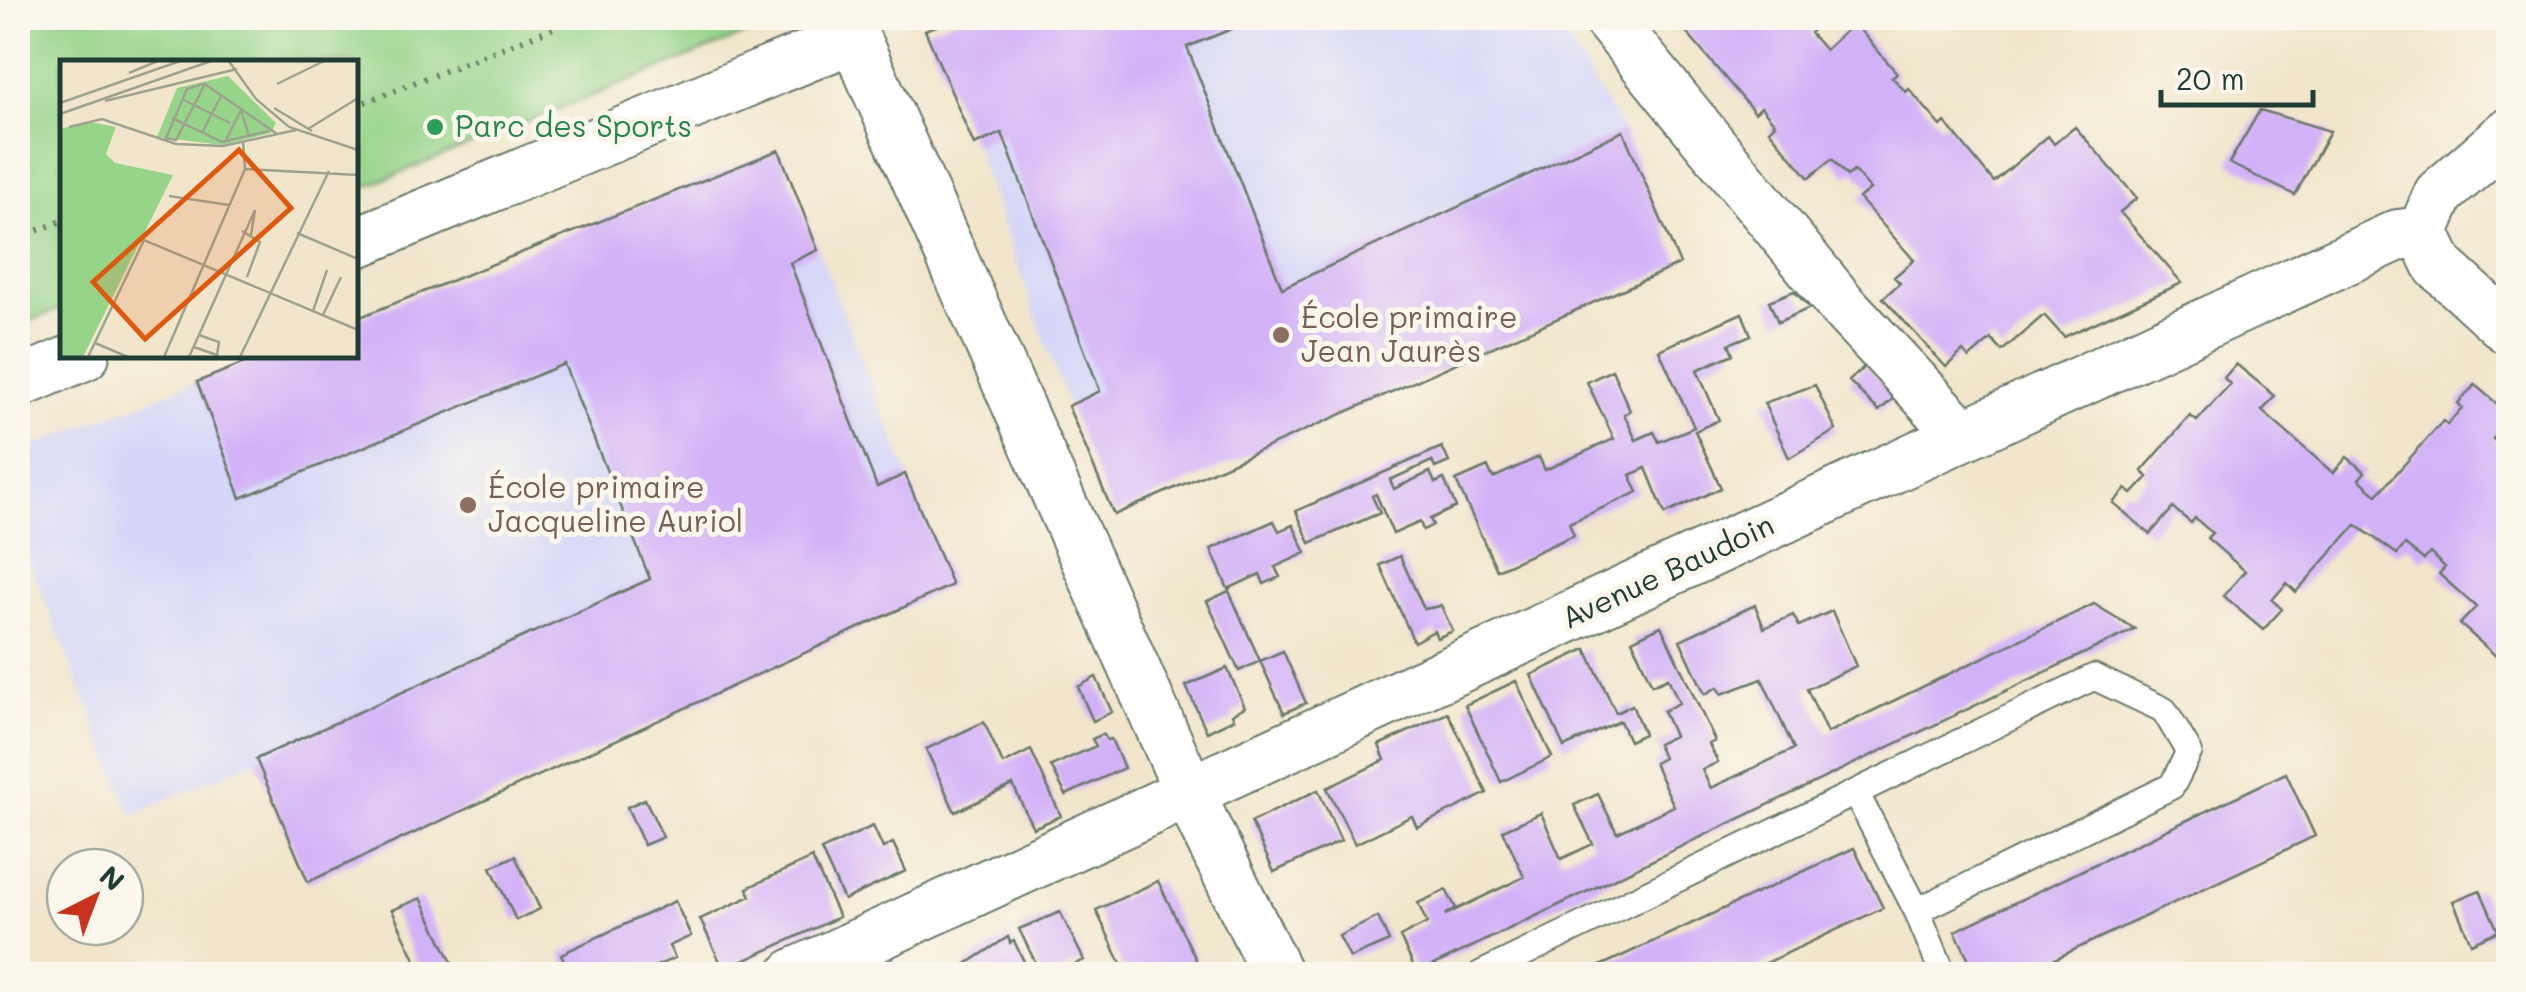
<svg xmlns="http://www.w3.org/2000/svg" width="2526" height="992" font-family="Mali,sans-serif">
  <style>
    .built { fill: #d6d7f8 }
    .green { fill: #96d48a; stroke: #5a885f; stroke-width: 2.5 }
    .building { fill: #d3b1f8 }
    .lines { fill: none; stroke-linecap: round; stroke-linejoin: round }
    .lane-casing { stroke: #687869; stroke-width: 29 }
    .street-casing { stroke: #687869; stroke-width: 54 }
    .path { stroke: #687869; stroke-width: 6; stroke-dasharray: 2.5 8; stroke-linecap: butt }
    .lane { stroke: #fff; stroke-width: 25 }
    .street { stroke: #fff; stroke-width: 50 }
    .leisure-dot { fill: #2e9e5b; stroke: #fbf7ec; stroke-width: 4 }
    .education-dot { fill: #8d6e63; stroke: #fbf7ec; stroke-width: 4 }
    .labels { text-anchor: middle; stroke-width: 10; stroke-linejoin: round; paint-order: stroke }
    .leisure-label { font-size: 30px; fill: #27864d; stroke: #fbf7ec; text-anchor: start }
    .education-label { font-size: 30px; fill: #785e54; stroke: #fbf7ec; text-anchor: start }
    .street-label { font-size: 30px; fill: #1f3d34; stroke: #fbf7ec }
    .inset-road { fill: none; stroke: #9da28f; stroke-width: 2.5 }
    .view { fill: #de580e; fill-opacity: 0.15; stroke: #de580e; stroke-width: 5 }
    .inset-edge { fill: none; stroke: #1f3d34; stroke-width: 5 }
  </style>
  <rect width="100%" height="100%" fill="#fbf7ec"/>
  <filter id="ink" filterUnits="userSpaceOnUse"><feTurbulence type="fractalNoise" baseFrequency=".01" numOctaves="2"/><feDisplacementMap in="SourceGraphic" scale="20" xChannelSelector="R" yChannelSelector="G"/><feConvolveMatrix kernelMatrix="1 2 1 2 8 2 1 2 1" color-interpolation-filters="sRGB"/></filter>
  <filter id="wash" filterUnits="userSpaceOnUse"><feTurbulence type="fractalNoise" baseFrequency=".0048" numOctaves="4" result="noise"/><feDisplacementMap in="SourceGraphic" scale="40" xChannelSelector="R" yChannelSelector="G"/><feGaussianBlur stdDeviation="2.25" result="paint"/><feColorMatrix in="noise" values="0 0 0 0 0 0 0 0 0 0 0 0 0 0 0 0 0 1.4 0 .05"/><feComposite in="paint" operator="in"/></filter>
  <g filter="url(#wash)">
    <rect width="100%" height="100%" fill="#f1e6cb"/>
    <path class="built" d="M958,18H1555L1623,131L1680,264L1114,515L1068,406L974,145L925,30Z
      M779,150L952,585L308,882L256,760L132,815L18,535V452L264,355H355V319Z"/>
    <path class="green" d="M18,18H786L355,191V62H62V308L18,326Z"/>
    <g id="blocks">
      <path class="building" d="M958,18H1259L1187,47L1282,288L1623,131L1680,264L1114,515L1068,406L1100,391L1002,133L974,145L925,30Z
        M1674,18H1810L1817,26L1810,33L1825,50L1854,23L1897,73L1892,77L1906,92L1909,89L1941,126L1945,122L1994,182L2048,136L2054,144L2075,127L2137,198L2120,212L2182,283L2064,337L2044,315L2002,351L1991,339L1969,358L1963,351L1946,367L1883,298L1900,283L1894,277L1914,260L1859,198L1870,189L1854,171L1847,176L1832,159L1809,178L1769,130L1775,124L1761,107L1755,113Z
        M2260,110L2330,131L2295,195L2229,163Z
        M779,150L818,250L790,263L877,487L905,474L952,585L308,882L256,759L650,579L564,364L241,498L197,382L264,355H355V319Z
        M1794,291L1810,308L1778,322L1769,301Z
        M1742,313L1751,335L1729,344L1733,354L1697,370L1719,420L1695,431L1721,488L1665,514L1646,468L1630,475L1638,492L1569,523L1574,535L1497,570L1456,481L1488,467L1493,478L1539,457L1545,470L1614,439L1587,382L1612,370L1630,411L1624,414L1636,440L1654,432L1659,442L1694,427L1659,350Z
        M2236,364L2275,396L2262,411L2333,473L2347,457L2365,472L2359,479L2377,495L2443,421L2447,425L2462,408L2458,403L2475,385L2508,413V422L2493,439L2508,452V626L2504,631L2508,647L2498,658L2460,624L2476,607L2439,574L2445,567L2430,553L2424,560L2405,545L2397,554L2356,525L2296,592L2287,583L2272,600L2282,609L2263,630L2223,596L2245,571L2207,538L2212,533L2195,518L2191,523L2173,508L2150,534L2113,503L2126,489L2132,494L2148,477L2142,471L2190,416L2197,421L2230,384L2224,378Z
        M1866,365L1896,396L1879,411L1849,381Z
        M1815,385L1836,430L1789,458L1764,403Z
        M1442,447L1449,462L1435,468L1432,461L1390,480L1394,489L1430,472L1435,483L1444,479L1456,507L1430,519L1433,525L1423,530L1420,522L1393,534L1376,494L1372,496L1380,513L1310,543L1296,511Z
        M1274,521L1279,531L1293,525L1306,553L1275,567L1280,577L1264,584L1260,574L1228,589L1211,549Z
        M1400,556L1424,609L1441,606L1453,631L1437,638L1434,631L1414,642L1380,565Z
        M1229,591L1260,661L1283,651L1306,703L1284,713L1260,661L1239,671L1207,601Z
        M2094,604L2135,629L1417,973L1400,937L1427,923L1418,903L1446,890L1456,908L1445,915L1524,877L1503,830L1541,813L1561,859L1593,844L1574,805L1598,794L1617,833L1674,806L1654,763L1663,758L1657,744L1674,736L1663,711L1679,703L1668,678L1652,685L1632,640L1661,626L1715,741L1709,744L1718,762L1702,770L1711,788L1794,749L1762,679L1722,694L1718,687L1705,694L1680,640L1755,605L1764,628L1793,615L1799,626L1832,611L1856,666L1807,689L1827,733Z
        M1586,649L1616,713L1632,705L1644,734L1629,741L1620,721L1564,747L1531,675Z
        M1227,668L1245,707L1232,714L1234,719L1207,732L1186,686Z
        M1096,677L1112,712L1093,721L1078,687Z
        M1516,681L1552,757L1501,782L1465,705Z
        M1448,713L1487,793L1417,827L1412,816L1355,844L1327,788L1385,760L1379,745Z
        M984,722L1003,764L1031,750L1061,816L1033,828L1013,785L955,812L926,749Z
        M1103,734L1107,740L1111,739L1124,768L1066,795L1051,766L1096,746L1092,739Z
        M2286,773L2315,836L2023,974H1976L1955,931Z
        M1318,790L1341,841L1274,872L1251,822Z
        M645,799L663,837L644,845L627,807Z
        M873,826L883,848L893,843L906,871L844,900L821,850Z
        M1854,848L1883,908L1743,974H1583Z
        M515,856L540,909L516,920L491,867Z
        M812,858L839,917L724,970L700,919L751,896L747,888Z
        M1158,881L1203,974L1163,971L1126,974L1096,910Z
        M2480,890L2498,931L2471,943L2453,901Z
        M421,898L457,973L453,974H422L392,910Z
        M675,901L691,936L669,946L675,958L638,974H570L561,954Z
        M1060,912L1084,960L1056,974H1041L1019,929Z
        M1378,917L1389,941L1350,958L1339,936Z
        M1008,937L1010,943L1014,941L1030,974H970L965,965Z"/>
    </g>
  </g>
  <g filter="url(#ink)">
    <use href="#blocks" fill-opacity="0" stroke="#687869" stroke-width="2.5"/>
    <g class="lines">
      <defs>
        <path id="lane" d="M1856,793L1917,911L1943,974
          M1481,974L2094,677L2164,710L2189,752L2172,786L1917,911"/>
        <path id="street" d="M1608,18L1841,304L1963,435
          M2423,232L2439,194L2508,134
          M2423,232L2439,266L2508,329
          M355,243L854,37L1205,827L1277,974
          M18,383L84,355
          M794,974L2398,235L2423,232"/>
      </defs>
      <use href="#lane" class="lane-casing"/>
      <use href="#street" class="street-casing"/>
      <path class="path" d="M355,106L579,18
        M18,238L62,221"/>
      <use href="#lane" class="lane"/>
      <use href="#street" class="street"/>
    </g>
  </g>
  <circle class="leisure-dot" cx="435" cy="127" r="10"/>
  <g class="education-dot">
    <circle cx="1281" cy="335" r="10"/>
    <circle cx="468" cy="505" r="10"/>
  </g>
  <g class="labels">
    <g class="leisure-label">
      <text x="455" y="137">Parc des Sports</text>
    </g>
    <g class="education-label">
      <text x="1301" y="328">École primaire<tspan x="1301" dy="34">Jean Jaurès</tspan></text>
      <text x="488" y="498">École primaire<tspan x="488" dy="34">Jacqueline Auriol</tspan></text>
    </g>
    <g class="street-label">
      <text transform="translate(1668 572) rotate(-25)" y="10">Avenue Baudoin</text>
    </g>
  </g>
  <g transform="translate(60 60)">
    <rect width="298" height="298" fill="#f1e6cb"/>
    <path d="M168,16L216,63L211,73L162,85L97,77L117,28ZM31,62L56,67L46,94L55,103L113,115L23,297H0V69Z" fill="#96d48a"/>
    <path class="inset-road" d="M168,0L196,39L229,67L298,90M69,13L100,0M145,24L116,80L106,78L127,29L142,24H145L217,74M217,24L266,0M122,39L170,63M45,41L177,9M0,43L123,0M214,48L252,71M0,54L154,0M112,58L162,82L209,71M9,67L42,59L116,84L163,86L236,70M248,69L298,38M142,73L161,36M166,80L181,50L189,76M185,109L298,115M109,136L169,145M182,171L200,182L187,217M237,173L298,199M253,251L267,210M263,255L281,217M35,283L68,297M134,287L157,295L159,282L139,275M28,297L84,180L298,270M104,297L185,109L183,82M129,297L195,150L191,175M180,297L269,111"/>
    <path class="view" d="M179,90L231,148L85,279L33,222Z"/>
    <rect width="298" height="298" class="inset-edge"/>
  </g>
  <rect width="2526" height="992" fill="none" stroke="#fbf7ec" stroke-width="60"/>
  <g transform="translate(95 897) rotate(42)"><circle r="48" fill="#fbf7ec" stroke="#a3ada2" stroke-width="2.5"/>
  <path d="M0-8L18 38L0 25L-18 38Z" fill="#c8321e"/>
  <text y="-15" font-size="28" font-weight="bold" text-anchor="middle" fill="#1f3d34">N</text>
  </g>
  <path d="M2161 90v15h152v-15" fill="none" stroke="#1f3d34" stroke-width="5"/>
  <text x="2176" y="90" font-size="30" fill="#1f3d34" stroke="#fbf7ec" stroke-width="8" paint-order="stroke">20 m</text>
</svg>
